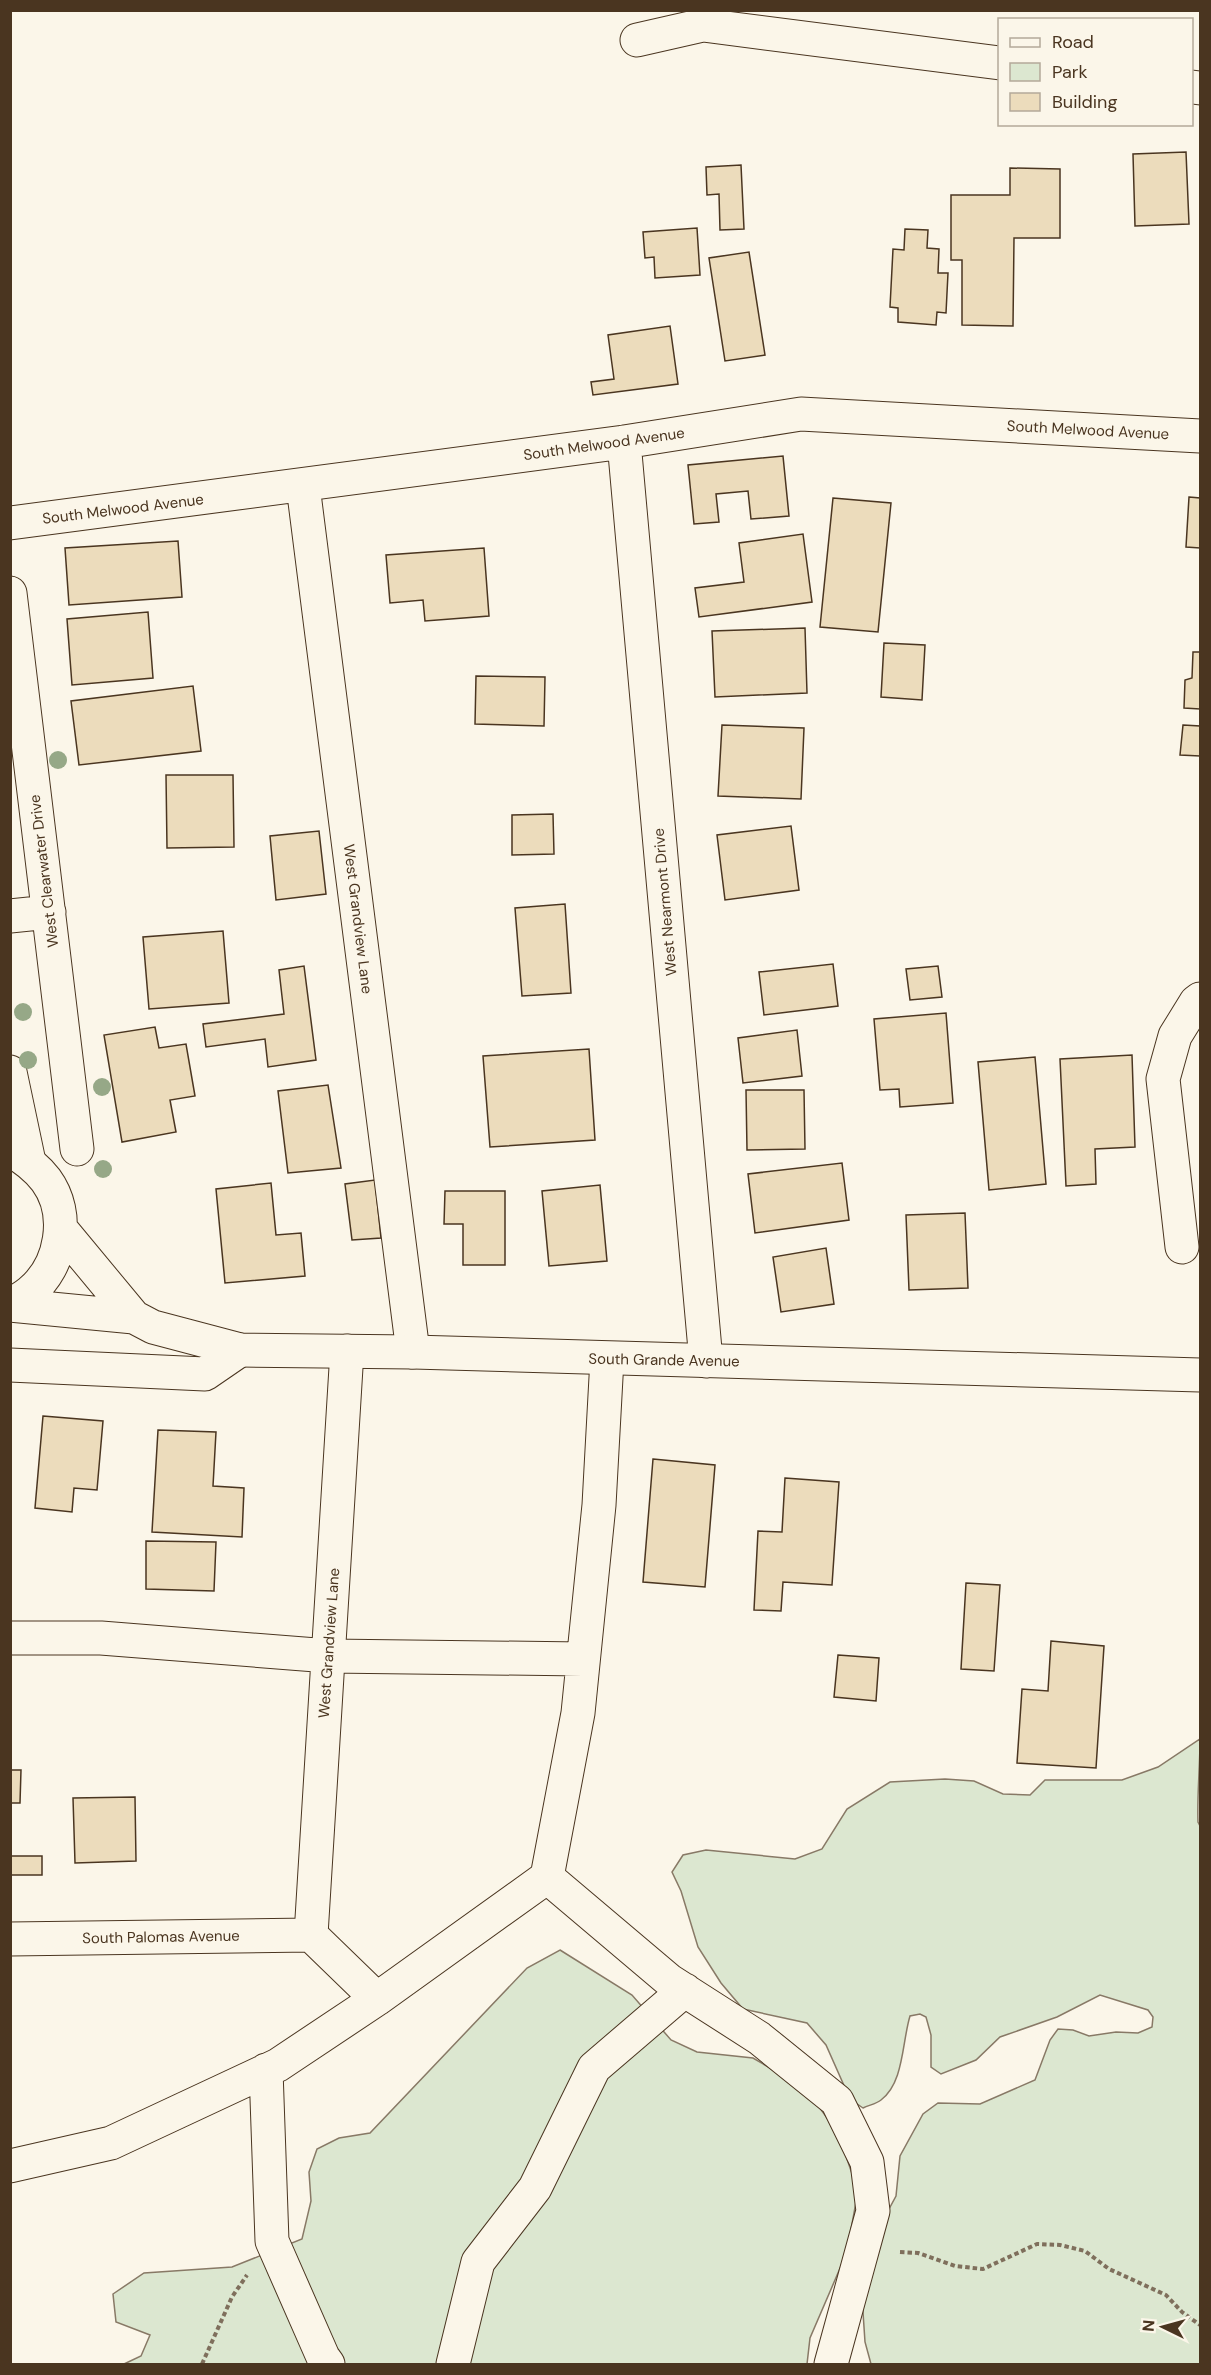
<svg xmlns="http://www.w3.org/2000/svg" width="1211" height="2375" font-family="'DM Sans',sans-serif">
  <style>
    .green { fill: #dce7d0; stroke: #887966; stroke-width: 1.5 }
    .building { fill: #ecdcbc; stroke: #4a3520; stroke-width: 1.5 }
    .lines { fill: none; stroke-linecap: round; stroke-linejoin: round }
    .minor-casing { stroke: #4a3520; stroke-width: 35 }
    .major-casing { stroke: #4a3520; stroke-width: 35 }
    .path { stroke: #7f6f5c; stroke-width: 4; stroke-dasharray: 4.5 3; stroke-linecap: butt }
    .minor { stroke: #fbf6e9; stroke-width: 33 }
    .major { stroke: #fbf6e9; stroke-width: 33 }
    .tree { fill: #96a887 }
    .labels { text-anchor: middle; stroke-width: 4.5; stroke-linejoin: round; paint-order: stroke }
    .street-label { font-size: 15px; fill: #4a3520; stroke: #fbf6e9 }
  </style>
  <rect width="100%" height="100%" fill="#fbf6e9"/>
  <path class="green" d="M1200,1739C1200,1768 1197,1794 1198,1822L1200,1826V2364H871L865,2342L862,2297L882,2222L896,2196L900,2156L923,2114L938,2103L980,2104L1035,2080L1050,2040L1058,2029L1073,2030L1089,2036L1116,2032L1138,2033L1152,2027L1153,2017L1148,2010L1100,1995L1057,2017L1000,2037L976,2060L941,2074L931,2067V2035L926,2017L920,2014L910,2016C902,2042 904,2083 881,2100C876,2104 869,2105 863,2108L850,2099L826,2045L807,2023L743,2009L721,1983L698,1947L681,1891L672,1872L683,1855L706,1850L795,1859L822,1849L847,1809L890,1782L945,1779L974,1781L1003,1794L1030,1795L1045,1780H1122L1158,1767Z
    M560,1950L632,1995L671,2040L697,2052L753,2058L806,2089L838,2133L858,2191L850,2235L841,2266L810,2338L807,2364H124L141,2356L150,2335L116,2322L113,2294L144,2273L232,2267L302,2239L311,2201L309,2172L317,2149L339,2138L370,2133L527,1968Z"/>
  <path class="building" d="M1186,152L1189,224L1135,226L1133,154Z
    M741,165L744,229L720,230L719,194L707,195L706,167Z
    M1010,168L1060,169V238H1014L1013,326L962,325V260H951V195H1010Z
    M697,228L700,275L655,278L654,257L645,258L643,232Z
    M905,229L928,230L927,248L939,249L938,273H948L946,313L937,312L936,325L898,322V308L890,307L893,249L904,250Z
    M749,252L765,355L725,361L709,258Z
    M670,326L678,384L593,395L591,382L614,379L608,335Z
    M783,456L789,516L751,519L748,491L716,494L719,522L694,524L688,465Z
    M1189,497L1200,498V548L1186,547Z
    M833,498L891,503L878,632L820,627Z
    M803,534L812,602L699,617L695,588L744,582L739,543Z
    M178,541L182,597L69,605L65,548Z
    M484,548L489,616L425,621L423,600L390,603L386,555Z
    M148,612L153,678L72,685L67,619Z
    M805,628L807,693L715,697L712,631Z
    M884,643L925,645L922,700L881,697Z
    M1193,652H1200V709L1184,708L1185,680L1192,678Z
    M476,676L545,677L544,726L475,724Z
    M193,686L201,751L79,765L71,701Z
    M722,725L804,728L801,799L718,796Z
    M1183,725L1200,726V756L1180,755Z
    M166,775H233L234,847L167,848Z
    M553,814L554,854L512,855V815Z
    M791,826L799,890L725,900L717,835Z
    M319,831L326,894L276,900L270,836Z
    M565,904L571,993L522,996L515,908Z
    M223,931L229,1003L149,1009L143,937Z
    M833,964L838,1006L764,1015L759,972Z
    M304,966L316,1060L268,1067L265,1039L206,1047L203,1024L284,1014L279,970Z
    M938,966L942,997L910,1000L906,969Z
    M946,1013L953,1103L900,1107L899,1089L880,1090L874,1019Z
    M155,1027L159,1048L186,1044L195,1096L170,1100L176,1132L122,1142L104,1035Z
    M797,1030L802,1076L743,1083L738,1038Z
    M589,1049L595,1140L490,1147L483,1056Z
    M1132,1055L1135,1147L1095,1149L1096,1184L1066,1186L1060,1059Z
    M1035,1057L1046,1184L989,1190L978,1062Z
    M328,1085L341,1168L288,1173L278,1091Z
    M746,1090H804L805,1149L747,1150Z
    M842,1163L849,1220L755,1233L748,1174Z
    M375,1180L381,1238L352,1240L345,1184Z
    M271,1183L276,1235L301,1233L305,1276L225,1283L216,1189Z
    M600,1185L607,1261L549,1266L542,1191Z
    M445,1191H505V1265H463V1224H444Z
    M965,1213L968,1288L909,1290L906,1215Z
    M826,1248L834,1304L781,1312L773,1257Z
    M43,1416L103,1421L97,1490L74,1488L72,1512L35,1508Z
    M158,1430L216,1432L213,1486L244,1488L242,1537L152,1532Z
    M653,1459L715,1465L705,1587L643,1582Z
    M785,1478L839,1482L832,1585L783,1582L781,1611L754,1610L758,1531L782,1532Z
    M146,1541L216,1542L214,1591L146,1589Z
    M966,1583L1000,1585L994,1671L961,1669Z
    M1051,1641L1104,1646L1096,1768L1017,1763L1022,1689L1048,1691Z
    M838,1655L879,1658L876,1701L834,1697Z
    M10,1770H21L20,1803H10Z
    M135,1797L136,1861L75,1863L73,1798Z
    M10,1856H42V1875H10Z"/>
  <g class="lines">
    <defs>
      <path id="minor" d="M637,40L703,25L1000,63
        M1192,87L1200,88
        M624,442L706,1361
        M303,486L413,1352
        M10,523L624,442L801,414L1200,436
        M10,593L77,1149
        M10,916L49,912
        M10,1072L29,1162
        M1182,1247L1163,1079L1175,1036L1196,1002L1200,999
        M607,1359L599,1505L578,1713L547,1877L670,1981L759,2038L837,2101L867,2162L873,2211L831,2364
        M10,1365L205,1374L240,1350
        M10,1638H101L329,1656L583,1659
        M311,1935L347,1351
        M311,1935L377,1999
        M10,1939L311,1935
        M266,2070L272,2241L323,2357L328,2364
        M10,2166L111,2143L278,2065L377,1999L547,1877
        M453,2364L478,2262L535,2188L594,2068L685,1990"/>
      <path id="major" d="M10,1150C24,1158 36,1167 46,1180C71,1214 62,1266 30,1292C24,1297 17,1301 10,1305
        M61,1229L134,1317
        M10,1305L134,1317L153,1327L240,1350L413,1352L1200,1375"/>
    </defs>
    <use href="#minor" class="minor-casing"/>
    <use href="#major" class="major-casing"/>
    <path class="path" d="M900,2252L918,2253L955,2266L983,2269L1037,2244L1060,2245L1085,2251L1109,2269L1166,2295L1182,2312L1200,2325
      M202,2364L232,2297L247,2275"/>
    <use href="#minor" class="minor"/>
    <use href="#major" class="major"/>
  </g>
  <g class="tree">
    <circle cx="58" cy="760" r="9"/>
    <circle cx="23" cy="1012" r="9"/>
    <circle cx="28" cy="1060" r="9"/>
    <circle cx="102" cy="1087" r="9"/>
    <circle cx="103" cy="1169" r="9"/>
  </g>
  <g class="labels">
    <g class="street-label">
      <text transform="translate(1088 430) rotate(3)" y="5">South Melwood Avenue</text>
      <text transform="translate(604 444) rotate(-8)" y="5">South Melwood Avenue</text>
      <text transform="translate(123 509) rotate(-7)" y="5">South Melwood Avenue</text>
      <text transform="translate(44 871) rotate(-97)" y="5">West Clearwater Drive</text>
      <text transform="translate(665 902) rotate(-95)" y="5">West Nearmont Drive</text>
      <text transform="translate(358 919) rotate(83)" y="5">West Grandview Lane</text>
      <text transform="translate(664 1360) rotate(1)" y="5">South Grande Avenue</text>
      <text transform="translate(329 1643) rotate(-86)" y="5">West Grandview Lane</text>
      <text transform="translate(161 1937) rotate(-1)" y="5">South Palomas Avenue</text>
    </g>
  </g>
  <rect width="1211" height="2375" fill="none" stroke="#4a3520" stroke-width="24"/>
  <rect x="998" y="18" width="195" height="108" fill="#fbf6e9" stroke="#b4a999" stroke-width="1.5"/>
  <rect x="1010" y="38" width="30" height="9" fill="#fbf6e9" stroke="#b4a999" stroke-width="1.5"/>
  <text x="1052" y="48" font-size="18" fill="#4a3520">Road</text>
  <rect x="1010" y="63" width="30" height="18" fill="#dce7d0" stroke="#b4a999" stroke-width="1.5"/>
  <text x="1052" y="78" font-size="18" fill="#4a3520">Park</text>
  <rect x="1010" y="93" width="30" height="18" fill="#ecdcbc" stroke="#b4a999" stroke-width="1.5"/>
  <text x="1052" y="108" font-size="18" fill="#4a3520">Building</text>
  <g transform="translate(1163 2327) rotate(275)" stroke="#fbf6e9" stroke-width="4.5" paint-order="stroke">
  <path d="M0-4.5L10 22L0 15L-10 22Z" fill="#4a3520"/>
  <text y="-9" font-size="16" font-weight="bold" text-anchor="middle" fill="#4a3520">N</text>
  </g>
</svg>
